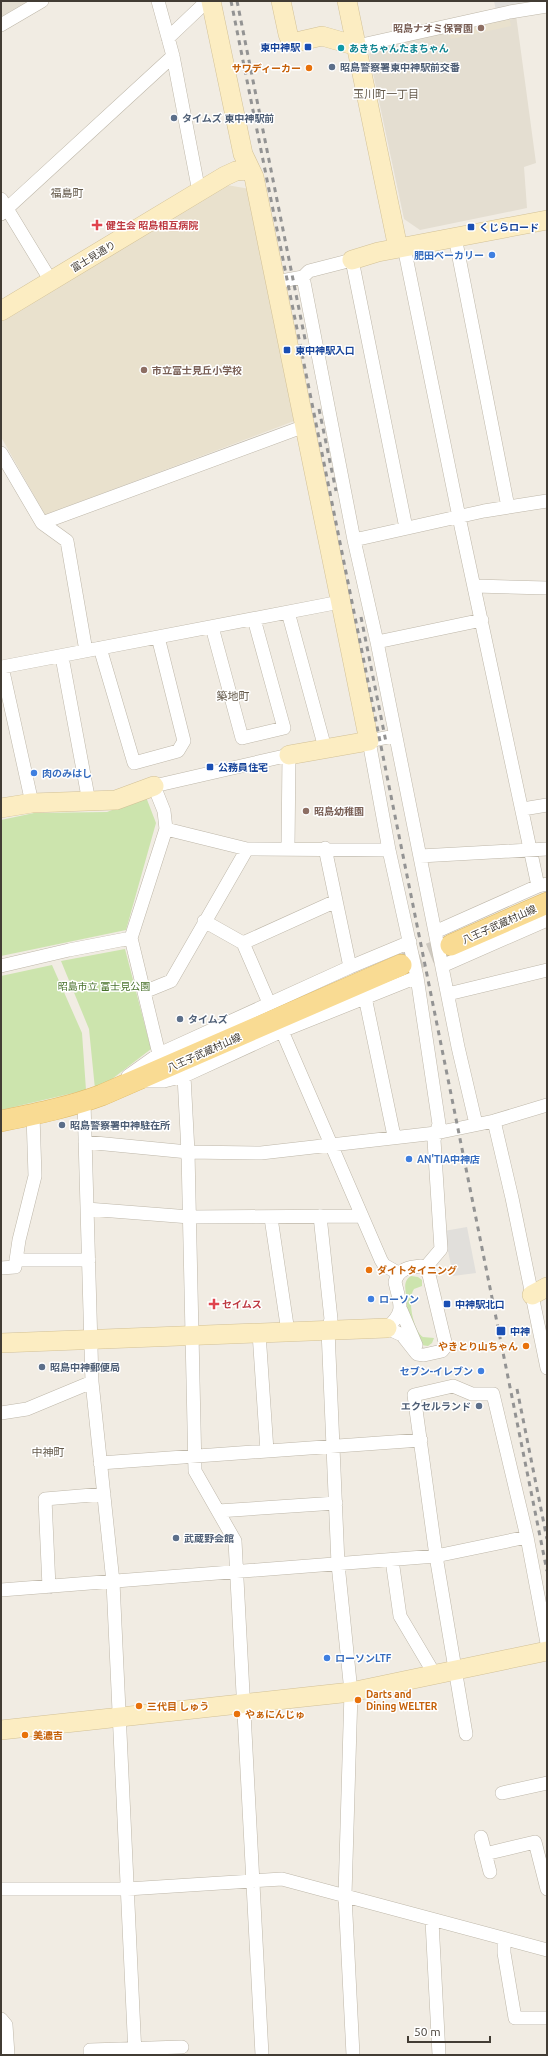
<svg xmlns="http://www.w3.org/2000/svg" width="548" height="2056" font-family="Ubuntu,'Noto Sans JP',sans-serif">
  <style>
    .residential { fill: #e4ded1 }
    .education { fill: #e9e1cd }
    .green { fill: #cce4ad }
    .parking { fill: #e1dfdb }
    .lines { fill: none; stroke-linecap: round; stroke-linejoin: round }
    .primary-tunnel { stroke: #cec9c0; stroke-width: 21; stroke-dasharray: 21 10; stroke-linecap: butt }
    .street-casing { stroke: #beb7a9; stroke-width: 14 }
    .secondary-casing { stroke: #d2c197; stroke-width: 20 }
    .primary-casing { stroke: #ddb864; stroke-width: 22 }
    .street { stroke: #fff; stroke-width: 13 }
    .secondary { stroke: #fcedc2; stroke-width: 19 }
    .primary { stroke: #f9db93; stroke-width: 21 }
    .rail { stroke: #939393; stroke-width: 3; stroke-dasharray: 5 5; stroke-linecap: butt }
    .education-dot { fill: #8d6e63; stroke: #fff; stroke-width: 1.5 }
    .transit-dot { fill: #1a4fb4; stroke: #fff; stroke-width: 1.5 }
    .culture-dot { fill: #0f9aa8; stroke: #fff; stroke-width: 1.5 }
    .service-dot { fill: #5c6f8a; stroke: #fff; stroke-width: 1.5 }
    .food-dot { fill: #e8710a; stroke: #fff; stroke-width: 1.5 }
    .health-dot { fill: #e0444e; stroke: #fff; stroke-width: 1.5 }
    .shop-dot { fill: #3f7fe0; stroke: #fff; stroke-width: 1.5 }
    .labels { text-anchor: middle; stroke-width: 3; stroke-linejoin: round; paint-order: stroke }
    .education-label { font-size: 10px; font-weight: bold; fill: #785e54; stroke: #fff; text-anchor: start }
    .transit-label { font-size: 10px; font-weight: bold; fill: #164399; stroke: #fff; text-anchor: start }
    .culture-label { font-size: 10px; font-weight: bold; fill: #0d838f; stroke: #fff; text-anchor: start }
    .service-label { font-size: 10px; font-weight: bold; fill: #4e5e75; stroke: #fff; text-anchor: start }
    .food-label { font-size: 10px; font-weight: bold; fill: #c56008; stroke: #fff; text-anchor: start }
    .health-label { font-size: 10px; font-weight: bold; fill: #be3a42; stroke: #fff; text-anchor: start }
    .shop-label { font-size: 10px; font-weight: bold; fill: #366cbe; stroke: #fff; text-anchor: start }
    .street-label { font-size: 10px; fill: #423c34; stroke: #fff }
    .park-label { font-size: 10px; fill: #46702a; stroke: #fff }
    .neighbourhood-label { font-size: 11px; fill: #645a4b; stroke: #fff }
  </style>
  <rect width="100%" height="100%" fill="#f1ece3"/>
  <path class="residential" d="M1,1H30L1,17Z
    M516,15L536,163L524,167L527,208L420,230L404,219L369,54L379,45Z"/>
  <path class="education" d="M509,17L511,26L451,39L448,30Z
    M221,184L250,189L297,420L45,515L1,437V319Z"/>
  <path class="green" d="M146,797L156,823L126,930L1,956V820L34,813L107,812Z
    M125,949L151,1049L103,1086L95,1089L89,1029L61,961Z
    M52,965L82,1033L86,1090L1,1110V976Z
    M411,1276L418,1277L422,1280V1286L414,1289C407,1299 413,1330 423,1337L434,1338L432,1343L428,1346L421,1345L405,1315C412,1300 398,1284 411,1276Z"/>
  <path class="parking" d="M494,1H547L496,11Z
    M467,1227L476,1273L453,1276L444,1231Z"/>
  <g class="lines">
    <path class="primary-tunnel" d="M401,965L451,945"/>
    <defs>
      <path id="street" d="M158,1L173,56L199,192
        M1,25L42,1
        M168,38L207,1
        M357,46L510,12L547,6
        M1,199L51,281
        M1,214L173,56
        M455,237L508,507
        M404,247L459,517L538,886
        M303,277L354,540L377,642L458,1047L476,1124
        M276,282L303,277L309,271L352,260L406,528
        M1,453L42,523L67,541L86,651
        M42,523L305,426
        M354,540L484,511L547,501
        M475,586L547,588
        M288,612L325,748
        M212,627L242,738L284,728L254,619
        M377,642L482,620
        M100,648L134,763L178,751L184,741L158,637
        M62,657L89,802
        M394,736L369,741L389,850L417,977L439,1124L434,1140L441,1249L425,1268
        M32,803L2,667L340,602
        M523,809L547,805
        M166,829L247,849L389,850
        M325,848L350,967
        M420,856L547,849
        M204,921L243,943
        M435,932L538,886L547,884
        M1,966L69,950L131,938
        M442,966L547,920
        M144,992L171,981L247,849
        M448,994L547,970
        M365,997L394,1136
        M269,1003L243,943L336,901
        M282,1031L381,1260L384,1265L398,1273
        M159,1054L131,938L166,829L164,811L154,786L289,755L288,848
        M128,1076L159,1054L350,967L410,942
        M184,1076L188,1152L195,1471L235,1541L262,2055
        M142,1081H164L184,1076L282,1031L417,977
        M84,1102L92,1382L113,1582L135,2055
        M494,1121L512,1198L547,1368
        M85,1142L188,1152L261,1153L436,1133L494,1121L547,1105
        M87,1209L190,1217L362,1216
        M320,1216L331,1319L328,1330L338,1564L351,1692L345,1895L353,2055
        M271,1218L288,1332
        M16,1260H89
        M421,1266L425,1268L429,1275L446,1346L442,1351L424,1355L417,1354L402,1335L387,1328C406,1311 400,1305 395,1282C398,1269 409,1267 421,1266Z
        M1,1268L15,1267L19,1240L35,1176L33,1115
        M401,1310L416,1345
        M259,1333L267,1451
        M1,1413L27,1409L92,1382
        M100,1463L421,1440
        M218,1511L336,1503
        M392,1560L400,1616L435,1675
        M49,1587L45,1499L104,1494
        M1,1590L436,1556L527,1537
        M466,1734L436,1556L414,1395L453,1386L472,1394H493L527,1537L547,1643
        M502,1793L547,1783
        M481,1837L490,1872
        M485,1854L535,1842L547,1889
        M1,1889H127L282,1879L547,1950
        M432,1921L439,2055
        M504,1939V1953L515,2018H547
        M1,2019L6,2025L8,2055
        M90,2055V2050L182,2047"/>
      <path id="secondary" d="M211,1L243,154L254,177L369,741L289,755
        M281,1L288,34L290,39L296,42L322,36L357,46
        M347,1L398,248
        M352,260L378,252L547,220
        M1,311L225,176L236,171L249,170
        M1,808L32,803L116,800L154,786
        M532,1295L547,1287
        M1,1343L387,1328
        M1,1730L351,1692L547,1651"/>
      <path id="primary" d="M451,945L547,903
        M1,1121C35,1114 70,1107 102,1095L401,965"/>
    </defs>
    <use href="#street" class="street-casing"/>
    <use href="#secondary" class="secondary-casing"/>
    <use href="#primary" class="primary-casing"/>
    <use href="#street" class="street"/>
    <use href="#secondary" class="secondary"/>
    <use href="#primary" class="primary"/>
    <path class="rail" d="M231,1L547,1571
      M237,1L306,344
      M319,409L336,491
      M361,617L386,742
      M517,1389L547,1539"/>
  </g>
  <g class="education-dot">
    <circle cx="481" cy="28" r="4"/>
    <circle cx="144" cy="370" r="4"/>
    <circle cx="306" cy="811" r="4"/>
  </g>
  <g class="transit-dot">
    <rect x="304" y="43" width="8" height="8" rx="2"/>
    <rect x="467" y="223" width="8" height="8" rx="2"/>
    <rect x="283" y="346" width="8" height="8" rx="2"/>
    <rect x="206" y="763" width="8" height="8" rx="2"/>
    <rect x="443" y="1300" width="8" height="8" rx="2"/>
    <rect x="496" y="1326" width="10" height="10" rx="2"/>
  </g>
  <circle class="culture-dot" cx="341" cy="48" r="4"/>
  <g class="service-dot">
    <circle cx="332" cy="67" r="4"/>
    <circle cx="174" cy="118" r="4"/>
    <circle cx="180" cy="1019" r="4"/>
    <circle cx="62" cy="1125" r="4"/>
    <circle cx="42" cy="1367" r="4"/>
    <circle cx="479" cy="1406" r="4"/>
    <circle cx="176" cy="1538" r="4"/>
  </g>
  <g class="food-dot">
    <circle cx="309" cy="68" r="4"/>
    <circle cx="369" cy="1270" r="4"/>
    <circle cx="526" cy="1346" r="4"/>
    <circle cx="358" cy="1700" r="4"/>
    <circle cx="139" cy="1706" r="4"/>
    <circle cx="237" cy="1714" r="4"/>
    <circle cx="25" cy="1735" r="4"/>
  </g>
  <g class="health-dot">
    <path d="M95 219h4v4h4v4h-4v4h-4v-4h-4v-4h4z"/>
    <path d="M212 1298h4v4h4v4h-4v4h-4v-4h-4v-4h4z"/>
  </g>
  <g class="shop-dot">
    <circle cx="492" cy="255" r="4"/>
    <circle cx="34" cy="773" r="4"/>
    <circle cx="409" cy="1159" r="4"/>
    <circle cx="371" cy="1299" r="4"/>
    <circle cx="481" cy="1371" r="4"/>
    <circle cx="327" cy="1658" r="4"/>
  </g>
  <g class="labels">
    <g class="education-label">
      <text x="473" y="32" text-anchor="end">昭島ナオミ保育園</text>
      <text x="152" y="374">市立富士見丘小学校</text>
      <text x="314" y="815">昭島幼稚園</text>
    </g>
    <g class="transit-label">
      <text x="300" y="51" text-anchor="end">東中神駅</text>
      <text x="479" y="231">くじらロード</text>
      <text x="295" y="354">東中神駅入口</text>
      <text x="218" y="771">公務員住宅</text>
      <text x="455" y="1308">中神駅北口</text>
      <text x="510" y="1335">中神</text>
    </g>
    <g class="culture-label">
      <text x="349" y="52">あきちゃんたまちゃん</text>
    </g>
    <g class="service-label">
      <text x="340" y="71">昭島警察署東中神駅前交番</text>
      <text x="182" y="122">タイムズ 東中神駅前</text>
      <text x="188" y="1023">タイムズ</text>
      <text x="70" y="1129">昭島警察署中神駐在所</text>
      <text x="50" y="1371">昭島中神郵便局</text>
      <text x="471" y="1410" text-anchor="end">エクセルランド</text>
      <text x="184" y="1542">武蔵野会館</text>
    </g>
    <g class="food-label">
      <text x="301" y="72" text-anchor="end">サワディーカー</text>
      <text x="377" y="1274">ダイトタイニング</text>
      <text x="518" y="1350" text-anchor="end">やきとり山ちゃん</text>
      <text x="366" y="1698">Darts and<tspan x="366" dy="12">Dining WELTER</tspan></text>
      <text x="147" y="1710">三代目 しゅう</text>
      <text x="245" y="1718">やぁにんじゅ</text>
      <text x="33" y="1739">美濃吉</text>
    </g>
    <g class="health-label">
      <text x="106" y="229">健生会 昭島相互病院</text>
      <text x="222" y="1308">セイムス</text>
    </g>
    <g class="shop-label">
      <text x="484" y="259" text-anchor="end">肥田ベーカリー</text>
      <text x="42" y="777">肉のみはし</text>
      <text x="417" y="1163">AN'TIA中神店</text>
      <text x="379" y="1303">ローソン</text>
      <text x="473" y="1375" text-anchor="end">セブン-イレブン</text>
      <text x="335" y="1662">ローソンLTF</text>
    </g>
    <g class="street-label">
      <text transform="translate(93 256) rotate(-31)" y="4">富士見通り</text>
      <text transform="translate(499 924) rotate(-24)" y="4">八王子武蔵村山線</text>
      <text transform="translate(204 1052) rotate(-24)" y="4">八王子武蔵村山線</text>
    </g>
    <g class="park-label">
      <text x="104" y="990">昭島市立 富士見公園</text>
    </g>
    <g class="neighbourhood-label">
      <text x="386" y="98">玉川町一丁目</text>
      <text x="67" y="197">福島町</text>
      <text x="233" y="700">築地町</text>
      <text x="48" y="1456">中神町</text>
    </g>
  </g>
  <rect width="548" height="2056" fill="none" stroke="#423c34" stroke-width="4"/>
  <path d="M408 2036v6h82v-6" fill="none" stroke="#423c34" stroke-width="2"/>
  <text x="414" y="2036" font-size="12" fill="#423c34" stroke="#ffffff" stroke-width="3" paint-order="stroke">50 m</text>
</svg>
